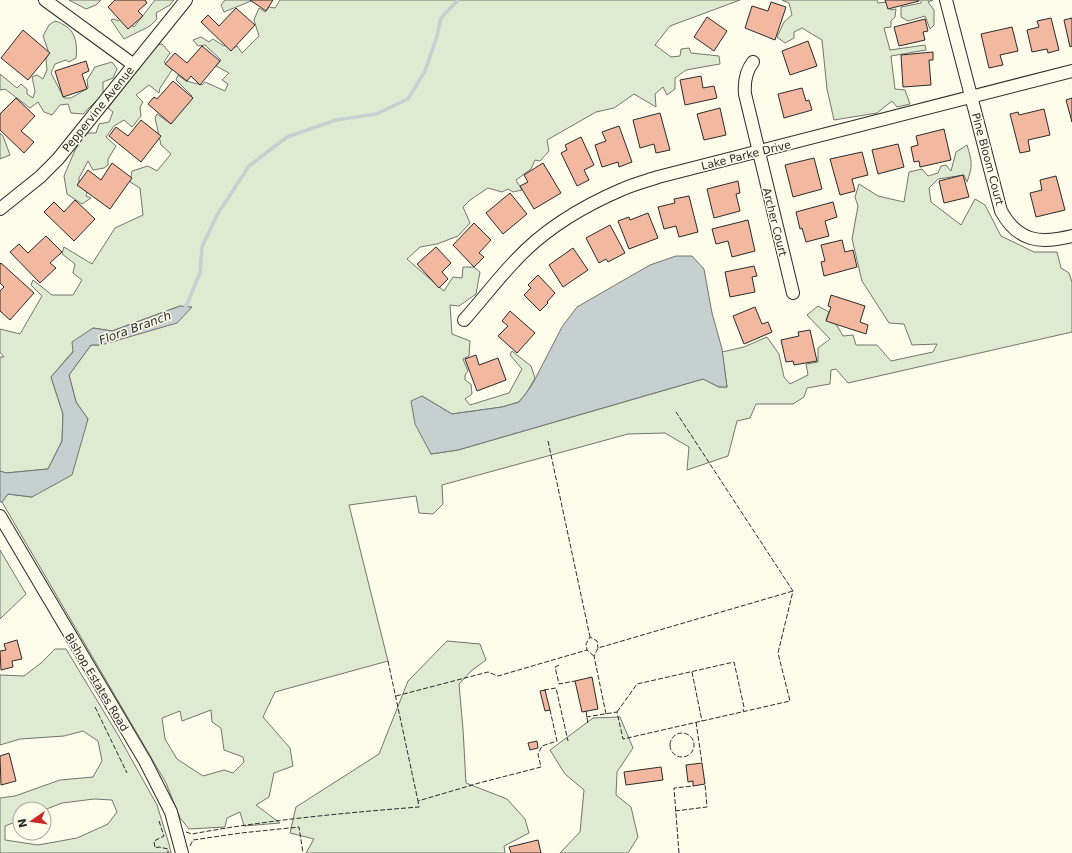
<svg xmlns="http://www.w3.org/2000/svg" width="1072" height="853" font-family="'DejaVu Sans',sans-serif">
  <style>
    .green { fill: #deebd1; stroke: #74746e; fill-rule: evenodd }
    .water { fill: #c7d0d0; stroke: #74746e }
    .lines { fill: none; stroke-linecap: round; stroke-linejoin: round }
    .stream { stroke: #c7d0d0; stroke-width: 3.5 }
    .building { fill: #f2b8a0; stroke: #2b2b2b }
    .minor-casing { stroke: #2b2b2b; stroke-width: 14 }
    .minor { stroke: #fdfbea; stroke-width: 12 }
    .fence { stroke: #2b2b2b; stroke-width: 1; stroke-dasharray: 5 2; stroke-linecap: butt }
    .labels { text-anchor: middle; stroke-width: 3; stroke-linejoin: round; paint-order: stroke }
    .street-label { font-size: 11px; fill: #2b2b2b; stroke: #fdfbea }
    .water-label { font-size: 12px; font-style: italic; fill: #2b2b2b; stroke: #fdfbea }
  </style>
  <rect width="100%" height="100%" fill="#fdfbea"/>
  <path class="green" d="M69,0H101L96,5L86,9Z
    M155,0H174L170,5L156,13L157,19L150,26L124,39L111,20L114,19L118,21L120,19L134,27Z
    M225,0H250L251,1L224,12L221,5Z
    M280,0H740L670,26L655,45L671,57L680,56L681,49L689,48L691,53L719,56L720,64L686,70L675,78V89L667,95L663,87L655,94L656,107L634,94L614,108L596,112L547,140L549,151L540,161L535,160L531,169L516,180L522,190L513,192L508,189L502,192L488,188L470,200L463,207L470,223L458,236L437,244L420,247L407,259L444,291L453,277L462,278L463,267H474L480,272L476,294L459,306L450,305L452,334L470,341L469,356L463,359L468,371L465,375V380L471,384L472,394L465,399L470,405L509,393L522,369L510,355L512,351L531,366L535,378L527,392L519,402L502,407L452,414L422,396L431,454L458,450L703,379L719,387H727L722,352L744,347L767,337L779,354L784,377L790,384L808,375L806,364L818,362V348L830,339L807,315L818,306L829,312L826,320L836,324L843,336L853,335L856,345H877L891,361L933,352L937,344L912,345L904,324L889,323L862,281L852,239L858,206L855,197L859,184L878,196L904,202L909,172L922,169L928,176L938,173L941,166L946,165L951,171L956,152L967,145C972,161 973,166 967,182L964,175L938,179L929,188L931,202L961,225L975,199L985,205L1001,236L1034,252H1057L1061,268L1069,273L1072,282V332L848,383L836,369L831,370L830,384L807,388L804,397L793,404H756L750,418L737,421L728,456L687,470L689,447L665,433L628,434L442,485L443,504L433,514L419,513L416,496L349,505L388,661L275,692L263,717L290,748L293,766L274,773L269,797L256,805L280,823L244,826L240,812L227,818L225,827L189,829L180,818L166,783L2,502L8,494L32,497L88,419L76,402L69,375L91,345H101L180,306L112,331L93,328L51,377L63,414L62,441L48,469L6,473L0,471V357H4L0,352V329L20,334L42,296L31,285L33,280L52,295H73L82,280L73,273L75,264L62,254L64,247L92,264L115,228L143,215L140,188L130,182L132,171L148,166L157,171L171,154L161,145L155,118L157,114L171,124L192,96L176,80L178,75L186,81L202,85L205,82L225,91L228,84L222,80L229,73L216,66L221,60L205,45L198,46L193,40L201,37L209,42L213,39L224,46L228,43L234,48L237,46L242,53L259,36L254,20L259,8L265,12L269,7L275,8ZM211,710L212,722L221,728L224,750L243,757L244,762L233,773L224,770L203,776L177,759L165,739L162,718L180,711L182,721Z
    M782,0H877L878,3L888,2L891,10L896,9L895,17L891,21V27L884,28L890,50L925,45L926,50L891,56L895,89L905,90L910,104L897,107L892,101L877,113L834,120L827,89L822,40L802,28L794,32V38L785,43L777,37L784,22L792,15L789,3Z
    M921,0H933L928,2L934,10V25L930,29L925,16L908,21L901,17V7L921,3Z
    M55,21C74,27 78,39 76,58L69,62L66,60L55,64L51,73L64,98H71L88,88L87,80L95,67L112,62L117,69L113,78L103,82V94L83,114L71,113L68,104L60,105L52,115L44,112L38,102L30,108L5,89L0,90V74L17,88L21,84L27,89V94L33,98L35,91L32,77L37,75L43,79L47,70L46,59L49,53L43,36L49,25Z
    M162,44L170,53L164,62L172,70L160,88L159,93L149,85L136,95L143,102L140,107L141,116L132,127L124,120L114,126L106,137L116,146L108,159V165L104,168L93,170L88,161L79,178V183L88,189L86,196L91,198L82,204L67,194L64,176L75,150L86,133H96L99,124L109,122L113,112L108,108L157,45Z
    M0,133L3,136L10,155L0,159Z
    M0,550L26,594L0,619Z
    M447,641L480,644L486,660L471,671L459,684L463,729L466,783L507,799L525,819L529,833L504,846L505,853H306L314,839L290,833L296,807L379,754L408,681Z
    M55,649H66L118,735L157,805L169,844L171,853H0V798L15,796L60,780L93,777L102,761L98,741L83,731L64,736L20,739L0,745V675L24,676L41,663ZM94,799L112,800L117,812L108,824L77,838L38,845L5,840V826L20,820V809L44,810L62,803Z
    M620,717L633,748L617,772L616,795L631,807L638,837L628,853H560L580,832L584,790L565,774L550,750L593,718Z"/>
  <path class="water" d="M676,256H692L704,269L712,313L722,349L727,387H719L703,379L458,450L431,454L415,424L411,401L422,396L452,414L502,407L519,402L527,392L533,383L562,327L577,307L650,265Z
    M180,306L192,307L177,323L101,345H91L69,375L76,402L88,419L72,475L32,497L8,494L2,502H0V471L6,473L48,469L62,441L63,414L51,377L73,352L72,342L93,328L112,331Z"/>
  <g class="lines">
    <path class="stream" d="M183,310L185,309L200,273L202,247L217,215L249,166L287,137L336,120L376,114L408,99L425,71L437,36L441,18L458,0"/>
  </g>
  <path class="building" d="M115,0H145L147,3L138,11L143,16L128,29L108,7Z
    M250,0H273L266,11Z
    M885,0H919V1L888,9Z
    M771,2L786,7L775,40L745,28L752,6L768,11Z
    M236,8L255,25L231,51L201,22L208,15L219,26Z
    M707,17L727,31L714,51L694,37Z
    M1051,18L1059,50L1048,53L1047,49L1032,52L1027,30L1039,27L1037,21Z
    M1072,18V46L1070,47L1064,20Z
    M925,19L928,31L923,32L925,40L899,46L894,27Z
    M1012,27L1018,51L1000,55L1003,65L989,68L981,34Z
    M23,30L50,53L28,80L1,58Z
    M808,41L817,66L790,75L782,51Z
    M202,46L220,61L200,85L191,76L187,81L165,64L175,53L187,63Z
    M933,52V60H929L931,85L903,87L901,55Z
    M86,61L89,71L82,74L87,89L63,97L55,71Z
    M701,76L703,88L714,86L717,98L685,105L680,80Z
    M173,81L193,98L171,124L148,104L154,97L157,99Z
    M802,88L806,101L809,100L812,110L784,118L778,94Z
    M16,98L35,116L21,131L34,142L24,153L0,130V114Z
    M1072,98V122L1066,100Z
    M720,108L726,135L704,140L697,114Z
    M1044,109L1050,135L1028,140L1030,151L1020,153L1010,114L1018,112L1019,115Z
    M660,113L670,150L656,153L654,144L640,148L633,120Z
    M141,120L161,136L141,162L109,136L116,127L128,136Z
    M619,126L632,162L619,167L618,162L602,167L595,145L606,141L602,132Z
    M944,129L951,160L920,167L919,161L914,162L911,147L918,145L916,136Z
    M581,137L594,165L584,170L589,180L577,186L561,153L567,150L565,145Z
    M898,144L904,167L878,174L872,150Z
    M862,152L868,175L852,179L855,191L840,195L830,159Z
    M814,158L822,189L793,197L785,165Z
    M112,163L132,178L110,209L77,185L88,170L101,180Z
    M543,163L561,193L534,209L520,186L528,182L524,175Z
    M963,175L969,197L944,203L939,181Z
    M1056,176L1065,210L1036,217L1030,193L1042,190L1040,180Z
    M738,181L740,193L736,194L740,211L714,218L707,189Z
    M510,193L527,214L503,234L486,213Z
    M689,196L698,232L679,237L676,226L664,229L658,207L675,203L674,199Z
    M75,200L95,219L74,241L44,212L54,202L64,212Z
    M833,202L837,217L825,221L829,236L806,242L802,228L800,229L796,212Z
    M648,213L658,238L629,249L618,221L629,217L630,220Z
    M748,220L755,251L732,257L728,241L716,244L712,229Z
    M474,223L491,240L479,253L484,257L474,267L453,245Z
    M610,225L625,253L608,262L606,259L599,263L586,238Z
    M46,236L62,252L50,263L56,268L40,283L10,252L19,244L28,253Z
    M842,240L845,252L853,250L857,267L824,276L821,262L825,261L821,245Z
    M436,247L451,263L442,272L448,279L439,288L417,264Z
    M573,248L588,270L563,287L549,265Z
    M1,263L34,293L10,320L0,311V291L4,287L0,283V264Z
    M754,266L757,276L752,277L755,292L730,297L725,272Z
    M538,275L555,293L547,302L548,303L540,311L524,295L531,288L528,285Z
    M831,295L865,306L860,322L868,325L866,334L826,321L831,307L828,306Z
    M755,307L762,324L768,322L772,332L744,344L733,316Z
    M510,311L535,333L517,353L498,336L508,326L502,321Z
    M810,330L817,361L794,365L793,361L786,362L781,340L799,336L798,332Z
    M476,355L479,365L498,358L506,380L477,391L465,359Z
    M17,640L22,659L12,661L13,667L1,670L0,651L6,650L4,644Z
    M592,677L598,709L582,712L575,681Z
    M545,690L550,710L545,711L540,691Z
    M537,741L538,748L530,750L528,743Z
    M9,753L16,781L1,785L0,756Z
    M702,763L705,784L693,786V781L688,782L686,765Z
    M661,767L663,780L626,785L624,772Z
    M538,840L541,853H511L509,847Z"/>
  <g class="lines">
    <defs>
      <path id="minor" d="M45,0L134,65
        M946,0L1001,211C1018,242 1040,244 1072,236
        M753,62C746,71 744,82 745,94L793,293
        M0,209L40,177L58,159L186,0
        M464,320C481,301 496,281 514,262C543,230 583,206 623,189C634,184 646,181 658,177L1072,71
        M0,516L145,761L171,812L182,853"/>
    </defs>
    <use href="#minor" class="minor-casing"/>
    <use href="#minor" class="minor"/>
    <path class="fence" d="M548,441L590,637
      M594,656L587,650L586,644L590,637L597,641L598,648
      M388,661L418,801
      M559,665L555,667L559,684L575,681
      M692,672L702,721
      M544,690L556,688L568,741
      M396,696L488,672L498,676L587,650
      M95,707L127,773
      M586,711L588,724
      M617,712L637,684L734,662L744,707L743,711
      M606,714L594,656L598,648L793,591
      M586,717L617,712L623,739L790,701L778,653L793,591L676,412
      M696,722L702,763
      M670 745a12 12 0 1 1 24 0a12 12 0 1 1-24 0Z
      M675,811L707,807L705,784
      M159,821L164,836L154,841L155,848L159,847L168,849V853
      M186,832L192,834C267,820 343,813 419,807L418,801L479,783L541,767L538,754L542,746L557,741L550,710H549
      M190,846L193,840L241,833L299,827L303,853
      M679,853L674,788L693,786"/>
  </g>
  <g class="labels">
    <g class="street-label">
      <text transform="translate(98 109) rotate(-51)" y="4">Peppervine Avenue</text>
      <text transform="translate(746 155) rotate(-14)" y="4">Lake Parke Drive</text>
      <text transform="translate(988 159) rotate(75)" y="4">Pine Bloom Court</text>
      <text transform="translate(775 222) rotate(76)" y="4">Archer Court</text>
      <text transform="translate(97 682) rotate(59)" y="4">Bishop Estates Road</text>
    </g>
    <g class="water-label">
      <text transform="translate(135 328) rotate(-20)" y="4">Flora Branch</text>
    </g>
  </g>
  <g transform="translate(32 821) rotate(257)"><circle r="19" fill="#fdfbea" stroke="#a9a89e"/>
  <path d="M0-3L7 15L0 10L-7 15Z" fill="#c62828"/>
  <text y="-6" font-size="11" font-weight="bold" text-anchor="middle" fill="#2b2b2b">N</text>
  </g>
</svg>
